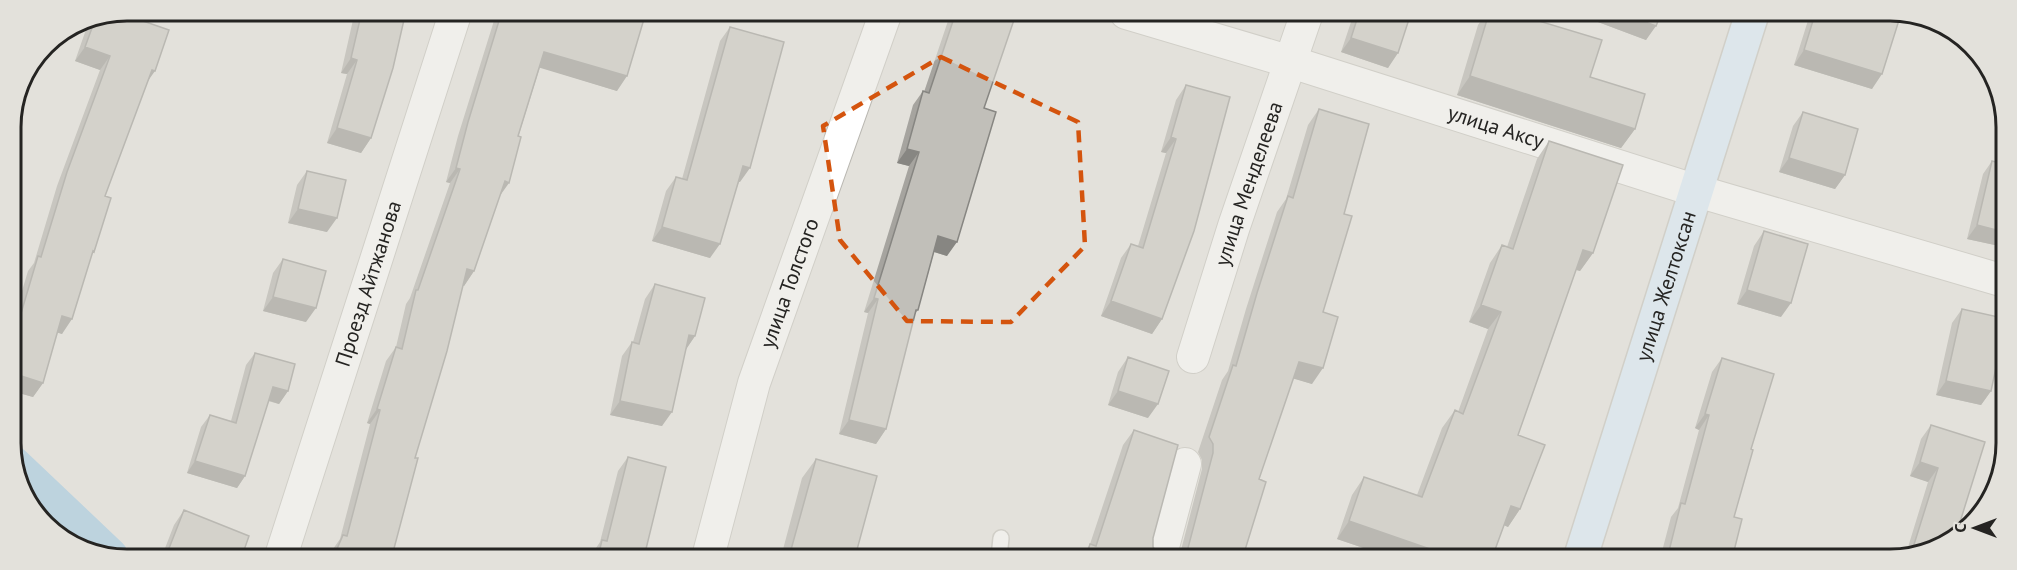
<svg xmlns="http://www.w3.org/2000/svg" width="2017" height="570" font-family="'PT Sans',sans-serif">
  <style>
    .lines { fill: none; stroke-linecap: round; stroke-linejoin: round }
    .canal { stroke: #8fc0e3; stroke-width: 36 }
    .service-casing { stroke: #bab8b2; stroke-width: 18 }
    .minor-casing { stroke: #bab8b2; stroke-width: 34 }
    .secondary-casing { stroke: #bab8b2; stroke-width: 36 }
    .service { stroke: #fff; stroke-width: 15 }
    .minor { stroke: #fff; stroke-width: 32 }
    .secondary { stroke: #d4ecfe; stroke-width: 33 }
    .wall { fill: #a6a49f }
    .shaded-wall { fill: #878682 }
    .building { fill: #c1bfb9; stroke: #878682; stroke-width: 1.5 }
    .marked { fill: none; stroke: #d4540e; stroke-width: 4.5; stroke-dasharray: 12 8; stroke-linejoin: round }
    .labels { text-anchor: middle; stroke-width: 5; stroke-linejoin: round; paint-order: stroke }
    .street-label { font-size: 21px; fill: #252422; stroke: #e3e1db }
    .rim { fill: none; stroke: #252422; stroke-width: 3 }
  </style>
  <rect width="100%" height="100%" fill="#e3e1db"/>
  <g class="lines">
    <path class="canal" d="M13,464L110,556"/>
    <defs>
      <path id="service" d="M999,557L1001,538"/>
      <g id="minor">
        <path id="s1" d="M1126,13L1291,62L1697,191L2004,281"/>
        <path id="s2" d="M1193,357L1234,226L1307,13"/>
        <path id="s3" d="M281,556L456,11"/>
        <path id="s4" d="M708,557L754,383L886,12"/>
        <path d="M1160,558L1185,464"/>
      </g>
      <g id="secondary">
        <path id="s5" d="M1580,559L1752,14"/>
      </g>
    </defs>
    <use href="#service" class="service-casing"/>
    <use href="#minor" class="minor-casing"/>
    <use href="#secondary" class="secondary-casing"/>
    <use href="#service" class="service"/>
    <use href="#minor" class="minor"/>
    <use href="#secondary" class="secondary"/>
  </g>
  <path class="wall" d="M127,10L143,21L147,82L105,196L91,257L62,334L57,332L43,383L33,397L12,391V324L28,271L34,263L57,186L100,70L75,61L90,18Z
    M355,11H406L371,138L361,153L327,143L347,74L341,73Z
    M497,11L620,12L617,91L540,67L500,195L474,271L464,286L463,285L415,458L392,556H330L333,549L340,539L370,424L367,423L386,361L396,347L406,304L410,298L450,183L446,182L458,136Z
    M951,12H1002L984,108L947,256L934,252L918,310L914,315L886,429L876,444L839,434L868,313L864,312L909,166L897,163L913,105L923,91L924,92Z
    M1354,13H1411L1388,68L1341,52Z
    M1486,13L1516,14L1590,77L1635,129L1621,148L1457,95L1478,25Z
    M1601,14H1661L1646,40L1598,22Z
    M1810,14H1892L1872,89L1794,65Z
    M730,27L740,182H739L710,258L652,241L666,191L676,177L682,179L720,41Z
    M1186,85L1162,319L1152,334L1101,316L1121,258L1131,244L1138,246L1166,153L1161,152L1176,100Z
    M1319,109L1344,214L1323,312L1312,384L1293,378L1259,479L1245,550L1179,558L1202,469V460L1198,452L1222,380L1228,371L1246,309L1277,212L1286,199L1308,125Z
    M1803,112L1845,175L1835,189L1779,172L1793,126Z
    M1549,141L1593,253L1580,271L1576,270L1518,435L1520,509L1508,527L1504,525L1492,558H1393L1337,539L1352,495L1364,477L1417,495L1442,428L1455,410L1458,412L1488,329L1469,322L1490,263L1502,245L1507,247L1537,159Z
    M1992,161L2004,164V247L1967,239L1983,174Z
    M307,171L327,232L288,223L297,185Z
    M1764,231L1781,317L1737,304L1754,246Z
    M283,259L306,322L263,311L273,273Z
    M655,284L695,336L685,350L662,426L610,415L622,356L632,342H633L645,299Z
    M1962,309L1991,391L1981,405L1936,395L1952,323Z
    M255,353L288,391L279,404L268,401L245,476L237,488L187,473L201,427L210,415L231,421L246,365Z
    M1128,357L1148,418L1108,405L1118,372Z
    M1722,358L1751,449L1734,517L1732,559H1660L1671,517L1678,508L1699,430L1695,428L1712,372Z
    M1931,425L1960,522L1961,535L1905,557L1928,482L1910,476L1921,439Z
    M1134,430L1153,538V547L1159,556L1162,558H1081L1090,544L1123,445Z
    M628,457L646,549L657,557H591L592,554L600,542L618,471Z
    M816,459L855,557H781L802,478Z
    M184,510L242,556H162L174,525Z"/>
  <path class="shaded-wall" d="M1604,14H1624L1656,26L1646,40L1598,22Z
    M1351,38L1398,53L1388,68L1341,52Z
    M85,47L110,56L100,70L75,61Z
    M1804,50L1882,74L1872,89L1794,65Z
    M544,52L627,76L617,91L534,66Z
    M351,58L357,60L347,74L341,73Z
    M152,70L155,71L145,85Z
    M1470,76L1635,129L1621,148L1457,95Z
    M337,128L371,138L361,153L327,143Z
    M1171,137L1176,139L1166,153L1161,152Z
    M907,149L919,152L909,166L897,163Z
    M1789,158L1845,175L1835,189L1779,172Z
    M743,166L750,168L740,182L733,180Z
    M456,168L460,169L450,183L446,182Z
    M505,181L509,183L499,197Z
    M298,209L337,218L327,232L288,223Z
    M1977,225L2004,232V247L1967,239Z
    M662,227L720,244L710,258L652,241Z
    M938,236L957,242L947,256L928,250Z
    M1583,250L1593,253L1580,271L1571,268Z
    M467,269L474,271L464,286L457,283Z
    M1747,290L1791,303L1781,317L1737,304Z
    M273,297L316,308L306,322L263,311Z
    M874,298L878,299L868,313L864,312Z
    M1111,301L1162,319L1152,334L1101,316Z
    M1481,305L1501,312L1488,329L1469,322Z
    M62,316L72,319L62,334L52,331Z
    M689,335L695,336L685,351Z
    M1299,362L1323,368L1312,384L1288,377Z
    M12,373L43,383L33,397L12,391Z
    M1946,381L1991,391L1981,405L1936,395Z
    M273,387L288,391L279,404L264,399Z
    M1118,391L1158,404L1148,418L1108,405Z
    M620,401L672,412L662,426L610,415Z
    M377,409L380,410L370,424L367,423Z
    M1705,414L1709,415L1699,430L1695,428Z
    M849,420L886,429L876,444L839,434Z
    M195,461L245,476L237,488L187,473Z
    M1920,462L1938,468L1928,482L1910,476Z
    M1511,506L1520,509L1508,527L1499,523Z
    M1349,521L1447,555L1444,558H1393L1337,539Z
    M1669,551L1698,559H1663Z"/>
  <path class="building" d="M127,10L146,11L143,21L169,30L155,71L152,70L105,196L111,198L94,252L93,251L72,319L62,316L43,383L12,373V337H14L38,256L41,257L67,172L110,56L85,47L96,17Z
    M362,11H406L393,68L371,138L337,128L357,60L351,58Z
    M502,11L620,12L644,19L627,76L544,52L518,136L521,137L509,183L505,181L474,271L467,269L447,351L415,458H418L392,556H334L343,535L347,536L380,410L377,409L396,347L402,349L416,290H418L460,169L456,168L468,122Z
    M956,12H1002L1015,17L984,108L996,112L957,242L938,236L918,310H916L886,429L849,420L878,299L874,298L919,152L907,149L923,91L929,93Z
    M1359,13H1411L1398,53L1351,38Z
    M1489,13L1516,14L1602,40L1590,77L1645,94L1635,129L1470,76Z
    M1624,14H1661L1656,26Z
    M1815,14H1892L1900,17L1882,74L1804,50Z
    M730,27L784,42L750,168L743,166L720,244L662,227L676,177L687,180Z
    M1186,85L1230,97L1194,231L1162,319L1111,301L1131,244L1143,248L1176,139L1171,137Z
    M1319,109L1369,124L1344,214L1352,216L1323,312L1338,317L1323,368L1299,362L1259,479L1266,482L1245,550L1260,555L1259,558H1179L1183,556L1188,548L1213,453V444L1209,437L1233,365L1236,366L1257,293L1288,196L1293,198Z
    M1803,112L1858,129L1845,175L1789,158Z
    M1549,141L1623,165L1593,253L1583,250L1518,435L1545,445L1520,509L1511,506L1492,558H1445L1447,555L1349,521L1364,477L1422,497L1455,410L1463,414L1501,312L1481,305L1502,245L1513,249Z
    M1992,161L2004,164V232L1977,225Z
    M307,171L346,180L337,218L298,209Z
    M1764,231L1808,244L1791,303L1747,290Z
    M283,259L326,271L316,308L273,297Z
    M655,284L705,298L695,336L689,335L672,412L620,401L632,342L639,344Z
    M1962,309L2003,318V335L1991,391L1946,381Z
    M255,353L295,364L288,391L273,387L245,476L195,461L210,415L236,423Z
    M1128,357L1169,371L1158,404L1118,391Z
    M1722,358L1774,374L1751,449L1753,450L1734,517L1742,519L1732,559H1698L1669,551L1681,503L1685,504L1709,415L1705,414Z
    M1931,425L1985,442L1960,522L1968,525L1961,535L1911,554L1938,468L1920,462Z
    M1134,430L1178,445L1153,538V547L1159,556L1162,558H1086L1090,544L1096,546Z
    M628,457L666,467L646,549L658,552L657,557H598L602,540L607,541Z
    M816,459L877,476L855,557H789Z
    M184,510L249,536L242,556H166Z"/>
  <path d="M0 0H2017V570H0ZM941,57L1078,122L1085,246L1011,322L907,321L840,240L823,126Z" fill="#e3e1db" fill-opacity=".55" fill-rule="evenodd"/>
  <path class="marked" d="M941,57L1078,122L1085,246L1011,322L907,321L840,240L823,126Z"/>
  <g class="labels">
    <g class="street-label">
      <text dy="7" stroke="none"><textPath href="#s1" startOffset="387">улица Аксу</textPath></text>
      <text dy="7" stroke="none"><textPath href="#s2" startOffset="182">улица Менделеева</textPath></text>
      <text dy="7" stroke="none"><textPath href="#s4" startOffset="286">улица Толстого</textPath></text>
      <text dy="7" stroke="none"><textPath href="#s3" startOffset="286">Проезд Айтжанова</textPath></text>
      <text dy="7" stroke="none"><textPath href="#s5" startOffset="286">улица Желтоксан</textPath></text>
    </g>
  </g>
  <path d="M0 0H2017V570H0ZM127 21H1890A106 106 0 0 1 1996 127V443A106 106 0 0 1 1890 549H127A106 106 0 0 1 21 443V127A106 106 0 0 1 127 21Z" fill="#e3e1db" fill-rule="evenodd"/>
  <path class="rim" d="M127 21H1890A106 106 0 0 1 1996 127V443A106 106 0 0 1 1890 549H127A106 106 0 0 1 21 443V127A106 106 0 0 1 127 21Z"/>
  <g transform="translate(1975 528) rotate(270)" stroke="#e3e1db" stroke-width="4.5" paint-order="stroke">
  <path d="M0-4.5L10 22L0 15L-10 22Z" fill="#252422"/>
  <text y="-9" font-size="16" font-weight="bold" text-anchor="middle" fill="#252422">С</text>
  </g>
</svg>
